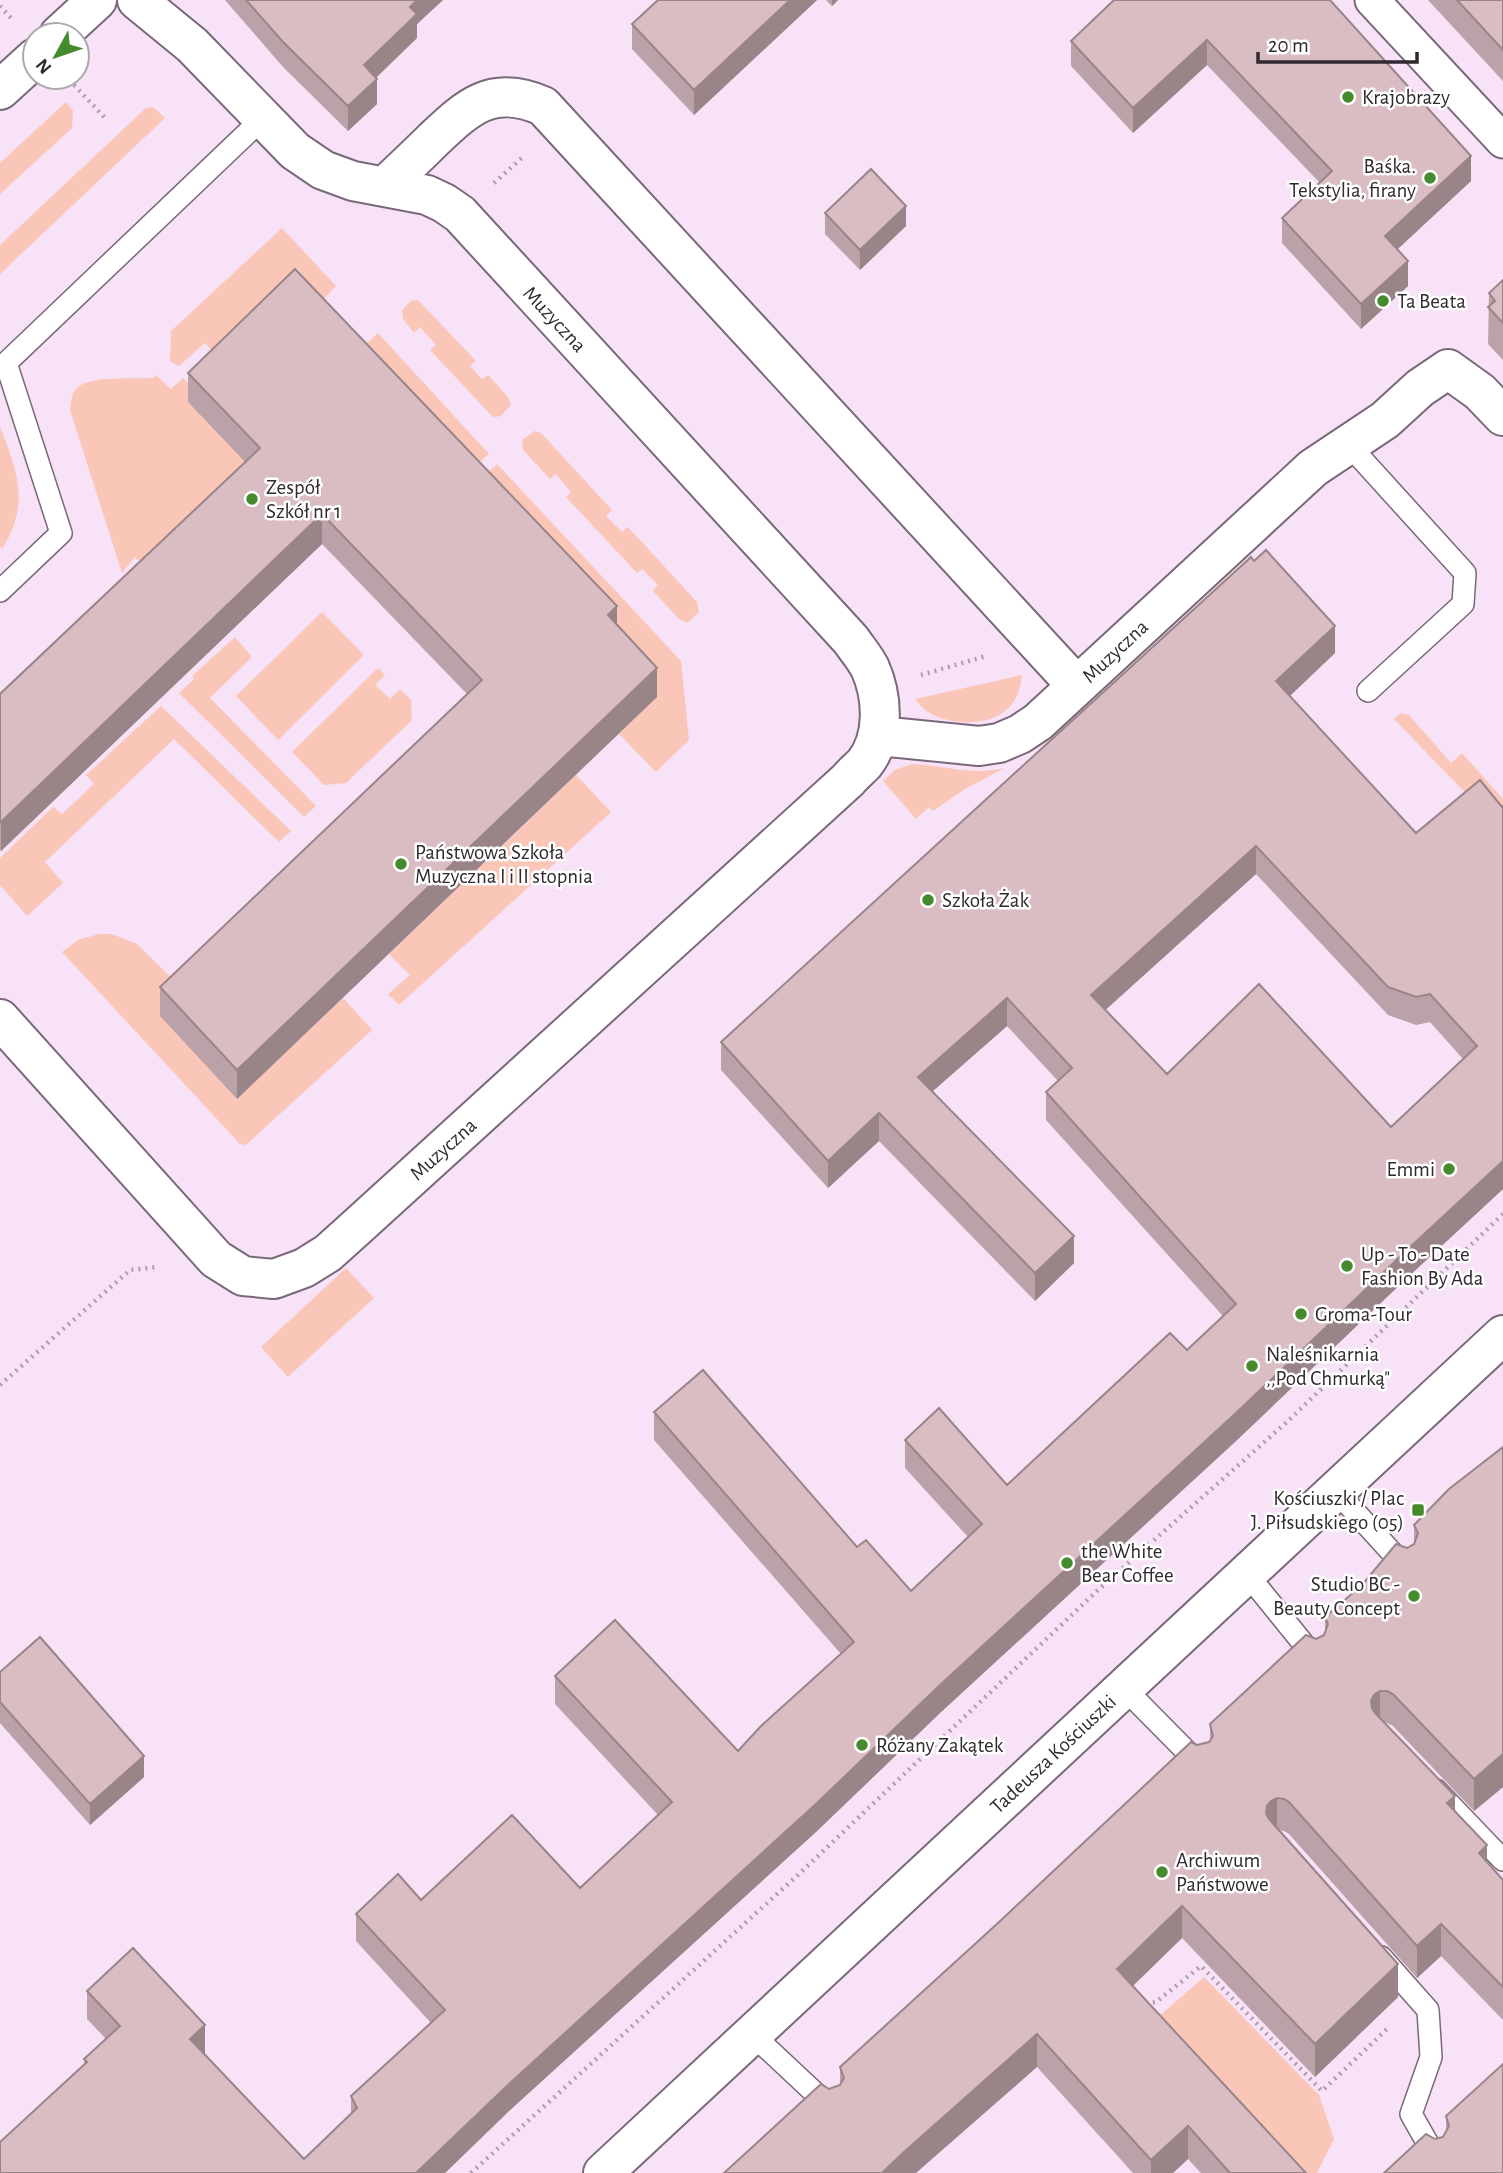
<svg xmlns="http://www.w3.org/2000/svg" width="1503" height="2173" font-family="'Alegreya Sans',sans-serif">
  <style>
    .green { fill: #fac6b8 }
    .lines { fill: none; stroke-linecap: round; stroke-linejoin: round }
    .service-casing { stroke: #7a687a; stroke-width: 24 }
    .pedestrian-casing { stroke: #7a687a; stroke-width: 37 }
    .minor-casing { stroke: #7a687a; stroke-width: 42 }
    .tertiary-casing { stroke: #7a687a; stroke-width: 42 }
    .path { stroke: #ad9ead; stroke-width: 4.5; stroke-dasharray: 2 5; stroke-linecap: butt }
    .service { stroke: #fff; stroke-width: 21 }
    .pedestrian { stroke: #fff; stroke-width: 33 }
    .minor { stroke: #fff; stroke-width: 38 }
    .tertiary { stroke: #fff; stroke-width: 38 }
    .wall { fill: #bba2a8; fill-rule: evenodd }
    .shaded-wall { fill: #998488 }
    .building { fill: #dabcc3; stroke: #998488; stroke-width: 2; fill-rule: evenodd }
    .poi-dot { fill: #468a2e; stroke: #fff; stroke-width: 2.5 }
    .labels { text-anchor: middle; stroke-width: 5; stroke-linejoin: round; paint-order: stroke }
    .poi-label { font-size: 21px; fill: #302930; stroke: #fff; text-anchor: start }
    .street-label { font-size: 21px; fill: #302930; stroke: #fff }
  </style>
  <rect width="100%" height="100%" fill="#f7e2f7"/>
  <path class="green" d="M66,102L73,111L72,128L0,194V163Z
    M153,107L165,118L0,274V245L146,108Z
    M282,228L336,286L310,313L226,366L205,343L179,366L170,361L171,331Z
    M418,300L476,361L470,366L482,379L488,375L508,397L511,405L501,416L494,417L490,414L430,350L436,345L420,327L414,333L403,319L402,310L411,301Z
    M378,333L489,454L465,475L351,357Z
    M156,375L171,389L183,378L197,393L260,478L155,577L135,557L122,573L70,410C71,402 71,394 77,388C89,375 135,379 154,378Z
    M0,427C18,472 30,505 2,549L0,546Z
    M535,431L541,433L612,510L606,516L622,532L628,527L697,602L699,612L687,623L679,619L653,591L658,585L642,569L637,573L566,497L571,492L556,474L550,479L523,450L522,440Z
    M497,464L681,661L689,740L656,772L619,734L657,697L475,485Z
    M322,612L364,655L278,740L236,696Z
    M235,637L252,657L210,698L316,806L304,817L179,693L194,679L192,676Z
    M378,668L385,675L375,685L390,699L400,689L411,700L412,720L346,783L324,785L292,752Z
    M1022,675C1019,711 994,724 961,722C942,720 926,715 915,699Z
    M161,706L291,831L279,842L174,739L45,862L63,883L27,916L0,885V858L53,807L62,814L94,784L86,775Z
    M1401,713L1409,715L1451,763L1462,753L1503,799V828L1480,808L1394,719Z
    M912,764C943,765 973,776 1004,768L965,789L933,811L929,807L916,819L883,781L895,770Z
    M576,775L611,812L399,1005L388,994L410,975L389,954Z
    M99,934H112L137,944L186,992L237,1099L343,998L372,1030L248,1143L245,1145L240,1144L62,952L78,940Z
    M346,1268L374,1298L288,1377L261,1347Z
    M1204,1977L1319,2095L1334,2139L1317,2173H1284L1149,2025Z"/>
  <g class="lines">
    <defs>
      <path id="service" d="M1348,444L1465,573L1463,604L1368,691
        M0,591L61,533L6,363L263,118
        M1336,1491L1405,1567
        M1247,1574L1315,1658
        M1124,1688L1200,1765
        M1436,1790L1503,1860
        M1381,1957L1428,2010L1431,2057L1411,2114L1436,2158
        M752,2034L831,2108"/>
      <path id="pedestrian" d="M1372,0L1503,141"/>
      <path id="minor" d="M385,186C401,171 417,156 433,140C469,106 492,84 543,106L1077,686
        M879,736L979,746L999,743L1020,734L1038,722L1313,468L1385,420L1420,388L1448,369L1480,392L1503,416
        M0,1019L216,1259L243,1276L274,1279L304,1268L328,1253L358,1226L848,780C853,774 859,769 864,764C885,738 883,697 870,668C865,658 857,649 851,640L460,214L444,203L427,195L353,181L323,170L295,151L192,45L137,0"/>
      <path id="tertiary" d="M59,35L97,0
        M0,90L35,58
        M603,2173L1503,1335"/>
    </defs>
    <use href="#service" class="service-casing"/>
    <use href="#pedestrian" class="pedestrian-casing"/>
    <use href="#minor" class="minor-casing"/>
    <use href="#tertiary" class="tertiary-casing"/>
    <path class="path" d="M0,6L11,18
      M74,85L107,120
      M494,183L524,156
      M921,675L986,656
      M0,1385L130,1270L158,1267
      M1146,2004L1156,2002L1201,1966L1322,2091L1389,2027
      M471,2173L799,1874L1098,1590L1288,1421L1503,1214"/>
    <use href="#service" class="service"/>
    <use href="#pedestrian" class="pedestrian"/>
    <use href="#minor" class="minor"/>
    <use href="#tertiary" class="tertiary"/>
  </g>
  <path class="wall" d="M225,0H443L417,24V38L376,78L377,104L348,131L283,67Z
    M817,0L694,115L632,49V24Z
    M826,0H838L832,6Z
    M1330,0L1471,181L1397,249L1408,286L1361,329L1282,243V218L1320,183L1207,65L1133,133L1071,66V41Z
    M1428,0H1503V81Z
    M825,213L906,226L860,270L825,234Z
    M1503,280V360L1488,344L1489,293Z
    M188,373L617,625L657,697L237,1099L160,1016V987L467,694L322,544L1,851L0,850V694L245,462L188,402Z
    M1335,653L1290,696L1416,833L1480,780L1503,1189L1408,1277L1236,1441L940,1713L817,1831L509,2111L445,2173H0L84,2064V2059L106,2039L87,2019V1991L205,2053L204,2054L304,2159L351,2114V2096L431,2023L356,1941V1914L421,1900L580,1888L658,1815L555,1704V1676L738,1751L841,1654L654,1440V1412L857,1547L911,1591L968,1537L905,1468V1440L1007,1485L1187,1350L1223,1316L1046,1120V1092L1058,1081L1007,1026L933,1091L1074,1263L1035,1301L879,1141L828,1188L721,1070V1042ZM1256,874L1388,1015L1416,1025L1430,1022L1463,1059L1391,1127L1167,1074L1105,1010Z
    M1503,1447V1787L1474,1811L1393,1726L1387,1723H1385L1455,1810L1487,1863L1503,1880V2020L1441,1956L1417,1978L1289,1834L1284,1831L1279,1830L1398,1997L1315,2077L1182,1938L1133,1986L1306,2173H1201L1188,2159L1173,2173H1133L1037,2067L829,2089L840,2085V2067L1197,1745L1209,1742L1210,1741V1724L1316,1639L1324,1635L1325,1632V1617L1407,1548L1414,1544V1525Z
    M0,1672L144,1777L90,1825L0,1723Z
    M1446,2116L1503,2173L1435,2139L1443,2137L1446,2132Z"/>
  <path class="shaded-wall" d="M417,0H443L417,24V38L364,89V65L410,7Z
    M790,0H817L694,115V90Z
    M832,0H838L832,6Z
    M1207,40V65L1133,133V108Z
    M377,79V104L348,131V106Z
    M1471,156V181L1385,261V236Z
    M906,206V226L860,270V250Z
    M1408,261V286L1361,329V304Z
    M322,514V544L1,851V822Z
    M617,606V635L608,615Z
    M1335,626V653L1276,709V681Z
    M657,668V697L237,1099V1070Z
    M1256,846V874L1091,1023V995Z
    M1007,998V1026L918,1104V1077Z
    M879,1113V1141L828,1188V1161Z
    M1503,1161V1189L1408,1277L1236,1441L940,1713L817,1831L509,2111L445,2173H416L509,2084L940,1685Z
    M1074,1236V1263L1035,1301V1273Z
    M1380,1691V1724L1371,1733V1701L1374,1695Z
    M1503,1754V1787L1474,1811V1779Z
    M144,1756V1777L90,1825V1804Z
    M1455,1796V1828L1447,1803Z
    M1277,1798V1830L1271,1833L1266,1813L1267,1806L1271,1801Z
    M1487,1845V1877L1479,1853Z
    M1182,1906V1938L1117,2001V1969Z
    M1441,1924V1956L1417,1978V1946Z
    M1398,1964V1997L1315,2077V2044Z
    M205,2025V2053L190,2067V2039Z
    M1037,2034V2067L916,2173H882L904,2152Z
    M1188,2126V2159L1173,2173H1151V2160Z"/>
  <path class="building" d="M246,0H417L410,7L417,14L364,65L377,79L348,106L283,42Z
    M658,0H790L694,90L632,24Z
    M1114,0H1330L1471,156L1385,236L1408,261L1361,304L1282,218L1332,171L1207,40L1133,108L1071,41Z
    M1457,0H1503V50Z
    M871,169L906,206L860,250L825,213Z
    M295,269L617,606L608,615L657,668L237,1070L160,987L482,680L322,514L1,822L0,821V694L260,448L188,373Z
    M1503,280V323L1488,307L1495,301L1489,293Z
    M1266,550L1335,626L1276,681L1416,833L1480,780L1502,807L1503,806V1161L1408,1249L1236,1413L940,1685L817,1803L509,2084L416,2173H0V2142L87,2062L84,2059L120,2026L87,1991L133,1948L205,2025L190,2039L304,2159L357,2108L351,2096L445,2010L356,1914L398,1874L421,1900L512,1815L580,1888L672,1802L555,1676L615,1620L738,1751L761,1726L854,1642L654,1412L703,1370L857,1547L866,1540L911,1591L982,1524L905,1440L939,1408L1007,1485L1170,1333L1187,1350L1236,1304L1046,1092L1072,1068L1007,998L918,1077L1074,1236L1035,1273L879,1113L828,1161L721,1042L1251,557L1254,561ZM1256,846L1388,987L1416,997L1430,994L1477,1046L1391,1127L1259,984L1167,1074L1091,995Z
    M1503,1447V1754L1474,1779L1393,1694L1387,1691H1380L1374,1695L1371,1701L1372,1708L1375,1713L1455,1796L1447,1803L1487,1845L1479,1853L1503,1880V1987L1441,1924L1417,1946L1289,1802L1284,1799L1277,1798L1271,1801L1267,1806L1266,1813L1269,1819L1398,1964L1315,2044L1182,1906L1117,1969L1306,2173H1230L1188,2126L1151,2160L1037,2034L904,2152L882,2173H724L821,2084L829,2089L840,2085L844,2078L840,2067L998,1923L1191,1742L1197,1745L1209,1742L1213,1736L1210,1724L1306,1635L1316,1639L1324,1635L1328,1624L1325,1617L1362,1585L1396,1544L1407,1548L1414,1544L1418,1533L1414,1525L1449,1489Z
    M40,1637L144,1756L90,1804L0,1702V1672Z
    M1503,2064V2173H1384L1426,2134L1435,2139L1443,2137L1449,2126L1446,2116Z"/>
  <g class="poi-dot">
    <circle cx="1348" cy="97" r="7"/>
    <circle cx="1430" cy="178" r="7"/>
    <circle cx="1383" cy="301" r="7"/>
    <circle cx="252" cy="499" r="7"/>
    <circle cx="401" cy="864" r="7"/>
    <circle cx="928" cy="900" r="7"/>
    <circle cx="1449" cy="1169" r="7"/>
    <circle cx="1347" cy="1266" r="7"/>
    <circle cx="1301" cy="1314" r="7"/>
    <circle cx="1252" cy="1366" r="7"/>
    <rect x="1411" y="1503" width="14" height="14" rx="3.5"/>
    <circle cx="1067" cy="1563" r="7"/>
    <circle cx="1414" cy="1596" r="7"/>
    <circle cx="862" cy="1745" r="7"/>
    <circle cx="1162" cy="1872" r="7"/>
  </g>
  <g class="labels">
    <g class="poi-label">
      <text x="1362" y="104">Krajobrazy</text>
      <text x="1416" y="173" text-anchor="end">Baśka.<tspan x="1416" dy="24">Tekstylia, firany</tspan></text>
      <text x="1397" y="308">Ta Beata</text>
      <text x="266" y="494">Zespół<tspan x="266" dy="24">Szkół nr 1</tspan></text>
      <text x="415" y="859">Państwowa Szkoła<tspan x="415" dy="24">Muzyczna I i II stopnia</tspan></text>
      <text x="942" y="907">Szkoła Żak</text>
      <text x="1435" y="1176" text-anchor="end">Emmi</text>
      <text x="1361" y="1261">Up - To - Date<tspan x="1361" dy="24">Fashion By Ada</tspan></text>
      <text x="1315" y="1321">Groma-Tour</text>
      <text x="1266" y="1361">Naleśnikarnia<tspan x="1266" dy="24">,,Pod Chmurką"</tspan></text>
      <text x="1404" y="1505" text-anchor="end">Kościuszki / Plac<tspan x="1404" dy="24">J. Piłsudskiego (05)</tspan></text>
      <text x="1081" y="1558">the White<tspan x="1081" dy="24">Bear Coffee</tspan></text>
      <text x="1400" y="1591" text-anchor="end">Studio BC -<tspan x="1400" dy="24">Beauty Concept</tspan></text>
      <text x="876" y="1752">Różany Zakątek</text>
      <text x="1176" y="1867">Archiwum<tspan x="1176" dy="24">Państwowe</tspan></text>
    </g>
    <g class="street-label">
      <text transform="translate(555 319) rotate(47)" y="7">Muzyczna</text>
      <text transform="translate(1115 651) rotate(-43)" y="7">Muzyczna</text>
      <text transform="translate(443 1149) rotate(-42)" y="7">Muzyczna</text>
      <text transform="translate(1053 1754) rotate(-43)" y="7">Tadeusza Kościuszki</text>
    </g>
  </g>
  <g transform="translate(56 56) rotate(230)"><circle r="33" fill="#ffffff" stroke="#aca9ac" stroke-width="2"/>
  <path d="M0-5L12 26L0 18L-12 26Z" fill="#468a2e"/>
  <text y="-10" font-size="19" font-weight="bold" text-anchor="middle" fill="#302930">N</text>
  </g>
  <path d="M1258 52v10h159v-10" fill="none" stroke="#302930" stroke-width="3.5"/>
  <text x="1268" y="52" font-size="21" fill="#302930" stroke="#ffffff" stroke-width="5" paint-order="stroke">20 m</text>
</svg>
